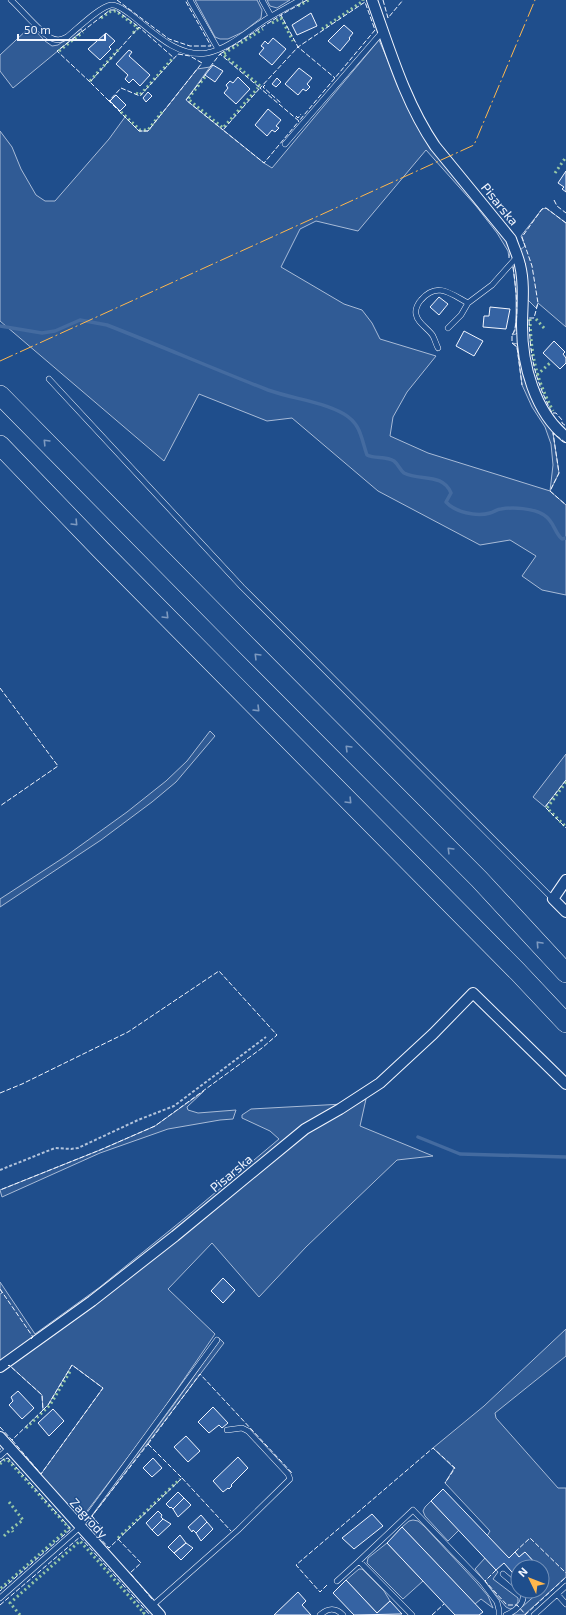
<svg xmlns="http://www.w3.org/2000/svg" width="566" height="1615" font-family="'Exo 2',sans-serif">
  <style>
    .built { fill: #305b95; stroke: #a8bbd7 }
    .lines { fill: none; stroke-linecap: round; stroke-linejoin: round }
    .stream { stroke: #446ba0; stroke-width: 3.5 }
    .building { fill: #3563a3; stroke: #f2f6ff }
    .service-casing { stroke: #f2f6ff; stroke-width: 6 }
    .minor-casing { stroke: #f2f6ff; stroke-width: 12 }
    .motorway-casing { stroke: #f2f6ff; stroke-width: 20 }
    .path { stroke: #b3c4dc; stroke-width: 2; stroke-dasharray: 3 2; stroke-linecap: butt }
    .service { stroke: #1f4e8c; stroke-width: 5 }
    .minor { stroke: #1f4e8c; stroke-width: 10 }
    .motorway { stroke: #1f4e8c; stroke-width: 19 }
    .hedge { stroke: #97c8a6; stroke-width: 3; stroke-dasharray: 2 3; stroke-linecap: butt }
    .fence { stroke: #f2f6ff; stroke-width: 1; stroke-dasharray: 5 2; stroke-linecap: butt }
    .power { stroke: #ffb74d; stroke-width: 1; stroke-dasharray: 14 3 2 3; stroke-linecap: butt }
    .oneway { stroke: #7e9ac0 }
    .labels { text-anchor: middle; stroke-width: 3; stroke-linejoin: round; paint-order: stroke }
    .street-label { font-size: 13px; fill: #f2f6ff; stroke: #1f4e8c }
  </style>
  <rect width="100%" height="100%" fill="#1f4e8c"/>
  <path class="built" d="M195,0H257L262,10L261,18L243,32L228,39H220L215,37Z
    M267,0H290L277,8L270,6Z
    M31,26L45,41L52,46L58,45L81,29L82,31L13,88L0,71V55Z
    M379,40L406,102L507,240L510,253L509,258L508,251L497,233L476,206L426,150L358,231L316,221L300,229L281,267L344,304L362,310L372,323L380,339L436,356L407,392L393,417L390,436L428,453L550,491L553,465L551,444L545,427L532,407L522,385L517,347L512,343L518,344L553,433L559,473L550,491L566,505V595L542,590L522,576L536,556L510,540L480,545L378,491L292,418L267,421L199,394L164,461L0,321V131L12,147L21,169L36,195L45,201H55L109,139L125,117L139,131H148L197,69L210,67L186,100L264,163L272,168Z
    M546,208L566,223V327L538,303L536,308L527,299L520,250L525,246L521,236L542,209Z
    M516,266L518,277L519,331L516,334L512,335L515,331L516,314V293L513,267Z
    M210,731L215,736L176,782L152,802L101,840L0,907V899L66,856L127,812L166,781L187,761Z
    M566,754V780L545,807L533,797Z
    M204,1091L187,1107L188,1110L198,1113L236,1110L233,1119L220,1120L168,1129L100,1153L2,1197L0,1190L100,1150L155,1126Z
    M366,1099L360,1126L433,1156L397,1160L306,1247L259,1297L212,1243L168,1289L215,1334L154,1423L84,1515L78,1518L24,1457V1455L41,1474L103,1388L72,1365L48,1405L43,1410L42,1395L9,1365L310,1130Z
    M343,1104L144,1257L0,1364V1294L2,1293L0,1289V1282L35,1334L100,1287L185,1218L279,1139L270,1131L242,1118V1115L251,1109Z
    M566,1329V1356L495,1413L496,1418L558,1488H566V1577L524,1615H513L539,1592L538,1591H542V1567H530L535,1563L525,1552L519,1557L515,1552L509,1558L487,1536L490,1531L445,1483L454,1468L433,1448L484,1406Z
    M220,1339L224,1343L92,1516L95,1520L91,1522L92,1514L173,1406Z
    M431,1501L459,1530L448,1541L425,1516L423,1511L425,1507Z
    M413,1520L418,1521L424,1526L477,1583L488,1596L493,1608L481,1599L475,1604L402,1527L409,1521Z
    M387,1543L423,1581L403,1599L367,1563L368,1558Z
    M485,1558L498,1572L493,1579L518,1598V1602L514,1608L510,1609L506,1607L475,1569Z
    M359,1569H362L384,1591L390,1601L377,1613L346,1580Z"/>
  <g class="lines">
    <path class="stream" d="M0,326L42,333L55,331L80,320L107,325C161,346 214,369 268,390C293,399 321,401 344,414C361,424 361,438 367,455C375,459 386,456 394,461C398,464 400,470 404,473C420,481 443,473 451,493L446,502C455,512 476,517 490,513C494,512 497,509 501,509C513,507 533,508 544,515C554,521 554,532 562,539L566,538
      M418,1137L460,1154L566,1157"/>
  </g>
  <path class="building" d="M311,13L317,26L297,35L292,25Z
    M344,25L353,33L349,38L350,39L340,51L328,41Z
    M106,33L115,41L109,47L111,49L100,60L88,49Z
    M273,38L286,49L272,65L259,54L264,48L261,46L265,41L268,44Z
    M129,50L132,52L129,56L150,75L140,86L133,79L129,83L125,79L128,75L116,64Z
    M213,65L223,71L215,82L205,75Z
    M299,68L312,78L307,84L310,87L306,91L303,89L298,95L285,84Z
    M238,77L250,89L236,104L224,93L228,88L226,85L230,81L233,83Z
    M277,78L281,82L276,87L272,84Z
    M148,92L152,96L146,102L143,98Z
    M116,95L126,105L120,111L110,101Z
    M268,109L281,120L276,126L279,128L275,132L272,130L267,136L255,125Z
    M566,171V192L562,189L564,187L558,183Z
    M439,297L448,304L439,315L430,307Z
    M490,307L510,309L506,329L483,327L484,316H489Z
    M464,331L483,341L474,356L456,346Z
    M554,341L565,352L563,354L566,358V363L560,369L543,353Z
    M223,1278L235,1290L223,1303L211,1291Z
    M18,1391L34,1408L22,1419L9,1405L13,1401L11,1397Z
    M213,1407L228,1423L222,1428L219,1425L209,1433L198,1422Z
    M53,1409L64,1421L49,1436L38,1423Z
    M186,1436L200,1451L188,1462L174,1447Z
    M238,1457L248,1468L231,1485L232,1486L229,1489L228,1488L223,1492L213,1481Z
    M153,1458L162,1468L152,1477L143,1468Z
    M443,1489L509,1558L515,1552L519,1557L525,1552L535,1563L530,1567H518V1579L504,1563L496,1570L431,1501Z
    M178,1492L184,1498L173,1509L171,1507L170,1508L166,1504Z
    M184,1498L191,1505L178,1517L173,1509Z
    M158,1511L162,1515L161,1517L163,1519L152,1530L146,1523Z
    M372,1514L383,1526L354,1549L342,1538Z
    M201,1515L207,1522L196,1533L193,1530L192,1532L188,1527Z
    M163,1519L171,1524L158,1536L152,1530Z
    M207,1522L213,1529L201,1541L196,1533Z
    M402,1527L483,1612L479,1615H455L387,1543Z
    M180,1535L186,1543L174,1553L168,1547Z
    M186,1543L193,1548L181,1560L174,1553Z
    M346,1580L377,1613L390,1601L402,1614L354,1615L333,1593Z
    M298,1592L306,1601L302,1605L311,1615H274Z"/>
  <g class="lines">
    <defs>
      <path id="service" d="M11,0C20,8 42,34 51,38C57,41 61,40 67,37C77,29 99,7 111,5C118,4 125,11 130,14C152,31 177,58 207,53C228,49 248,31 265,20C276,13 288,7 300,0
        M190,0L218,49
        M262,0L271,16
        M285,144L383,31
        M448,328L461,315L468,303
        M438,348C436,344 435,340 433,336C429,329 417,323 416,314C415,309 418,303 421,300C437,281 451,294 468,303L492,285L517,257
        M49,379L242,587L553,899
        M0,1456L10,1447
        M503,1574L518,1587
        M337,1581L359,1561
        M557,1594L566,1604
        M0,1598L80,1527L217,1340
        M152,1606L238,1530L290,1479L288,1474L248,1431L242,1428L227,1430
        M320,1615C328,1608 335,1607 343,1615
        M412,1615L359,1561L413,1510L482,1582L497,1602L499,1610V1615
        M506,1615C515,1611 527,1603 522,1591
        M534,1615L566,1586"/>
      <path id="minor" d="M372,0C390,50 405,102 435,146L511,239C514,248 518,256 520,265C525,285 522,306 522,326C522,365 535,412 566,437
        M566,880L553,899L566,912
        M0,1367L92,1301L175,1236L305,1129L340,1109L380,1083L433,1034L473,993L566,1084
        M0,1437L160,1615"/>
      <path id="motorway" d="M0,395L246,645L479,879L566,973
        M0,445L101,550L518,972L566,1023"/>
    </defs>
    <use href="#service" class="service-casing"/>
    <use href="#minor" class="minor-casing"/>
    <use href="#motorway" class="motorway-casing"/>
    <path class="path" d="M0,1170L55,1148L71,1149L78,1148L138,1120L174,1106L266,1037"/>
    <use href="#service" class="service"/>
    <use href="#minor" class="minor"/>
    <use href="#motorway" class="motorway"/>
    <path class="hedge" d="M298,6L309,0
      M101,18L111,11H116L138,28L131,35
      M272,23L281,18L293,41
      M322,29L363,1V0
      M59,51L83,32
      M205,77L188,99L223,128L258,88
      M90,81L119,49
      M260,86L223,54L263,29
      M136,93L140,95L173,58
      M121,112L140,130H148L162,112
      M555,173L566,157
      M530,319C531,356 536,378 553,411
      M536,319L545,329
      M537,375L551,362
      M566,782L547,808L566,827
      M26,1428L50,1405L71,1370
      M0,1464L4,1460H8L69,1528L0,1589
      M9,1502L23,1520L11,1529L13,1532
      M4,1536L9,1531L11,1533
      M118,1538L180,1479
      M20,1615L10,1603L80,1541L144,1613L141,1615"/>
    <path class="fence" d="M117,0L169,39L190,46H211L185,0
      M307,0L281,15L298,47L260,88L299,121L375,30L365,2L298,47L335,78
      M383,0L388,18L403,0
      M178,54L190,56L202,63L148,131H139L109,101L121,88L140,96Z
      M220,54L281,15
      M210,67L220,54L260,88L223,130L264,163L299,121
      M206,74L186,100L223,130
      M90,82L57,51L110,10H116L139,27
      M265,85L263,87L281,103
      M109,101L90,82L139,27L174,58
      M296,116L298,118L301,114
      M554,200L557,206L566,213
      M566,223L546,208L542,209L522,237L532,266L538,303L534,318H529C530,357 534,377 552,413H556L562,420V423L566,426
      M513,267C515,282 521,323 512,335V343L517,347L522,385
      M566,443L553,433L559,473L550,491L566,505
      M0,688L58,766L0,806
      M566,780L545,807L566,828
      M0,1093L22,1084L128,1032L219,971L277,1035L262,1048L155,1126L100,1150L0,1190
      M0,1289L33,1337L30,1340
      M0,1427L12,1440L43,1410L42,1395L9,1365L8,1366
      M12,1440L41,1474L103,1388L72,1365L48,1405L43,1410
      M148,1444L182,1478L109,1548L96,1534L102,1528L92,1516Z
      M148,1444L200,1374L292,1473
      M0,1448V1450
      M0,1462L4,1459L8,1458L71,1529L0,1591
      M182,1478L231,1531
      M118,1539L141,1563L130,1573L152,1599
      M515,1552L530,1538L566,1573
      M496,1570L485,1581L507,1605H517L525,1614
      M327,1585L320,1592L296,1565L433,1448L455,1468L445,1483
      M0,1605L80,1537L150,1615
      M432,1615L444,1604
      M525,1615L566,1577"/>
    <path class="power" d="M0,361L474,145L535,0"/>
  </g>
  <defs><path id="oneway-chevron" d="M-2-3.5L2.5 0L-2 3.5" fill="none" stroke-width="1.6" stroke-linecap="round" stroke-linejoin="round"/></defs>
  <g class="oneway">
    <use href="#oneway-chevron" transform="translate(46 442) rotate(-134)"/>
    <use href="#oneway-chevron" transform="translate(75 523) rotate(46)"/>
    <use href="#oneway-chevron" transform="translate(166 616) rotate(45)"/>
    <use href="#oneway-chevron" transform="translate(257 656) rotate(-135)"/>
    <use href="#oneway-chevron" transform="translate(257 709) rotate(45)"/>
    <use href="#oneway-chevron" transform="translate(348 748) rotate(-135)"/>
    <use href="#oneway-chevron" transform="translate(349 801) rotate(46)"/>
    <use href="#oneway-chevron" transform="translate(450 850) rotate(-135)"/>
    <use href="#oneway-chevron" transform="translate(539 944) rotate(-133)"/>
  </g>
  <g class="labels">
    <g class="street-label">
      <text transform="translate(500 204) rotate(51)" y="5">Pisarska</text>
      <text transform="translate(231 1173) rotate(-40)" y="5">Pisarska</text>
      <text transform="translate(89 1518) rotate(48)" y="5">Zagrody</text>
    </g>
  </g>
  <g transform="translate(530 1579) rotate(313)"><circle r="19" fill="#1f4e8c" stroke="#7391ba"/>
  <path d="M0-3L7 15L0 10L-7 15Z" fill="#ffb74d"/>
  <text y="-6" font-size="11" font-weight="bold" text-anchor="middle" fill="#f2f6ff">N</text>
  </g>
  <path d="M18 34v6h87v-6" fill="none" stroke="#f2f6ff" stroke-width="2"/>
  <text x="24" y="34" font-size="12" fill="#f2f6ff" stroke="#1f4e8c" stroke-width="3" paint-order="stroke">50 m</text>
</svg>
